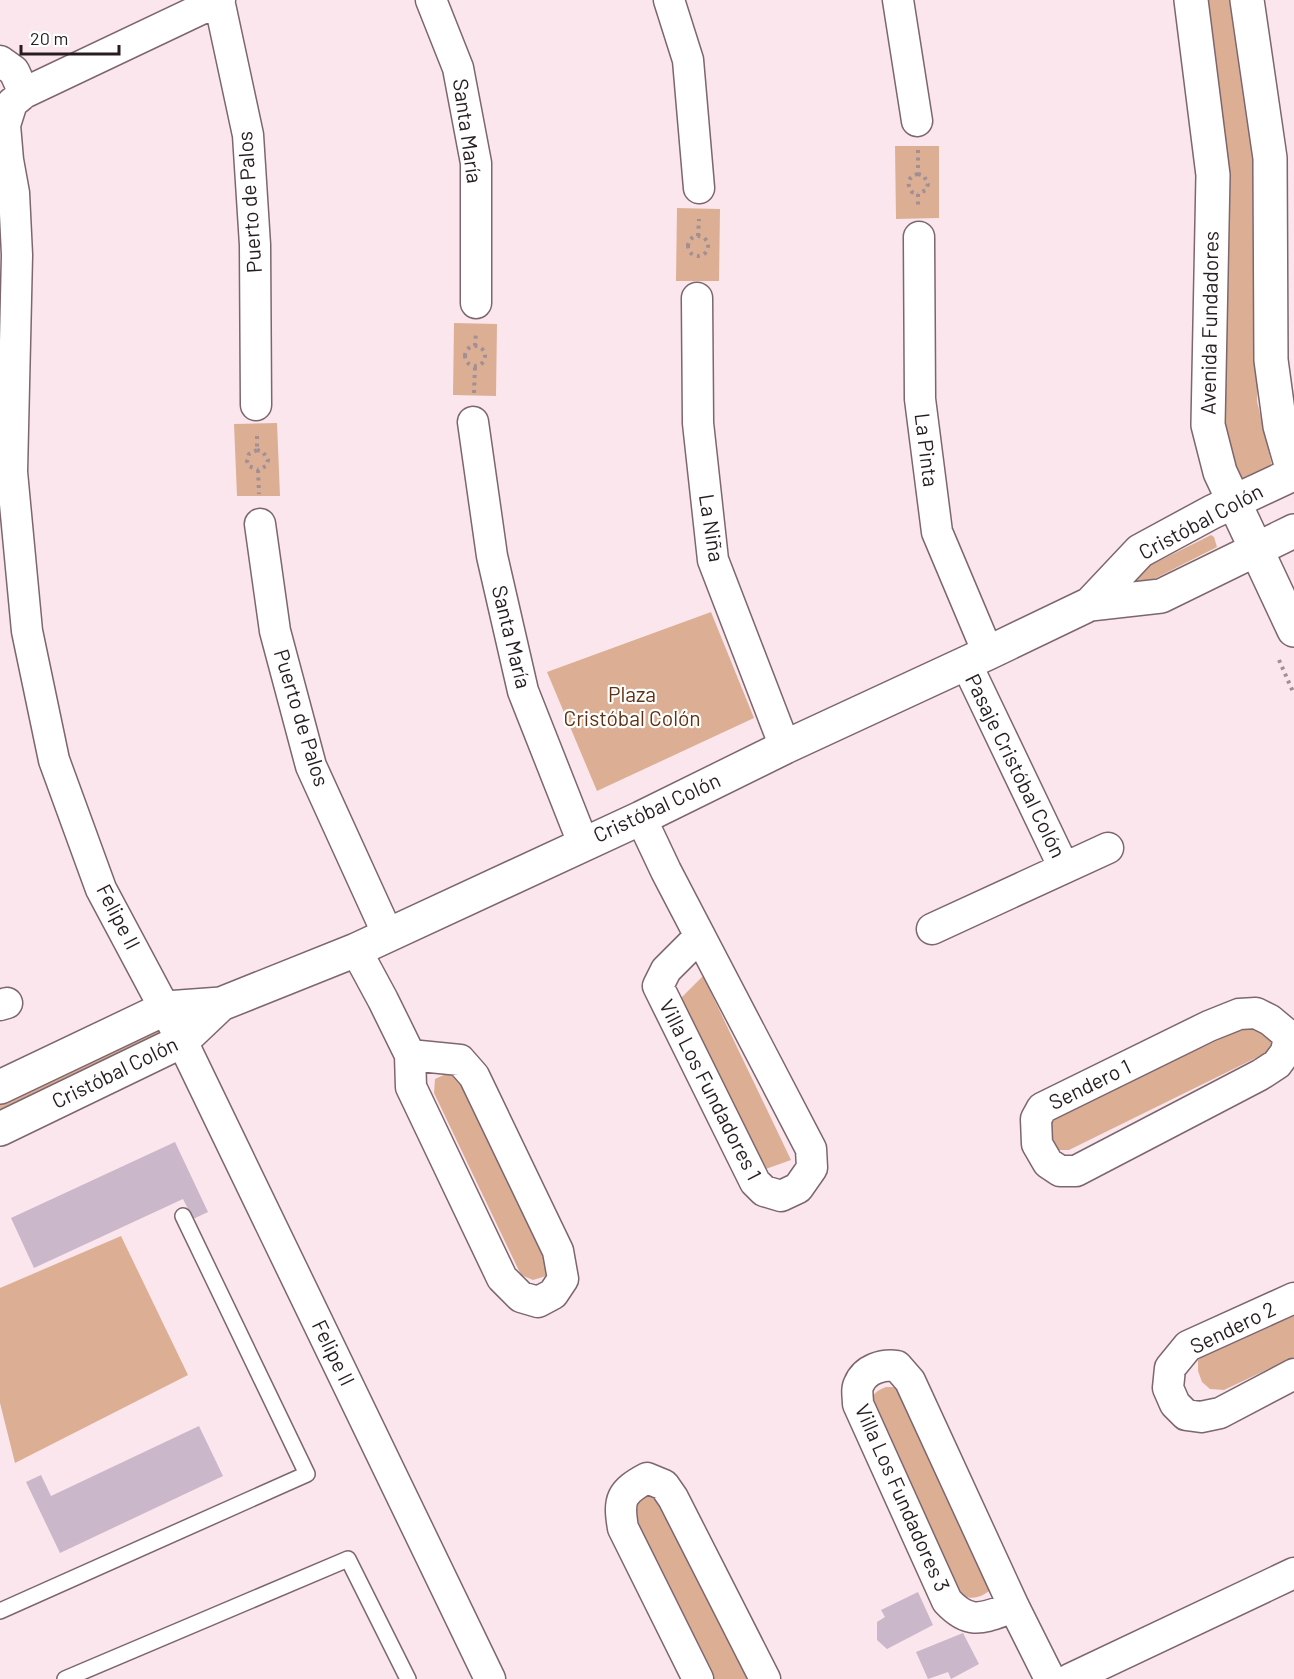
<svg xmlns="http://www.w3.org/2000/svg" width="1294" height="1679" font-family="Barlow,sans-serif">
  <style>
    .green { fill: #dcaf94 }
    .building { fill: #cab7c9 }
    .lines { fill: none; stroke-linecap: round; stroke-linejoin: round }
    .service-casing { stroke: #7d666e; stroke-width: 18 }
    .minor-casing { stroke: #7d666e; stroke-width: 33 }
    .tertiary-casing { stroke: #7d666e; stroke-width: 36 }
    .path { stroke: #a09095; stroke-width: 4; stroke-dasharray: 3 4.5; stroke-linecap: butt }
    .service { stroke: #fff; stroke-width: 15 }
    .minor { stroke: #fff; stroke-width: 30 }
    .tertiary { stroke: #fff; stroke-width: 33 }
    .labels { text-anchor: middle; stroke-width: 4.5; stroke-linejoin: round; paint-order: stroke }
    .street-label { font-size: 21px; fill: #261d20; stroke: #fff }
    .park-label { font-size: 21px; fill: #603110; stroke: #fff }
  </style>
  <rect width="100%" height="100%" fill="#fbe6ed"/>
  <path class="green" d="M1201,0H1236L1261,172L1257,401L1272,466L1249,479L1237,478L1221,421Z
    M895,146H939V218L896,219Z
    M677,208L720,209L719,281H676Z
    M454,323L497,324L496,396L453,395Z
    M277,423L280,496H237L234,424Z
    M1211,535L1214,537L1217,547L1148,582L1120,590L1141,570Z
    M711,612L754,718L597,791L547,672Z
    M703,976L791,1160L763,1170L678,1001Z
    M1257,1022L1273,1042L1270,1051L1069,1150H1059L1052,1148L1045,1128L1054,1116Z
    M157,1027L161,1033L0,1118V1098Z
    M448,1073L460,1075L549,1264L546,1276L533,1280L521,1275L434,1093L435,1079Z
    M121,1236L188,1375L15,1463L0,1403V1288Z
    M1294,1311V1357L1224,1390L1210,1389L1202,1382L1198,1371V1360L1204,1353Z
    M886,1387H893L898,1389L992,1589C982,1597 969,1603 959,1591L869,1412C871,1398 872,1392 886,1387Z
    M644,1492L657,1494L751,1679H709L627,1517Z"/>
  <path class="building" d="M175,1142L208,1212L193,1219L183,1199L34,1268L11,1218Z
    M199,1426L223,1476L60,1553L26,1482L41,1475L51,1496Z
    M918,1592L933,1625L887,1649L877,1640V1622L885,1617L881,1610Z
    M963,1633L979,1664L951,1679L948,1672L928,1679L916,1652Z"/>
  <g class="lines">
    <defs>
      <path id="service" d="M0,1611L307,1474L183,1216
        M65,1679L348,1559L408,1679"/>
      <path id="minor" d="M219,0L248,135L255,245L256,405
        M220,0L24,93L12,103L5,125L8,160L14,193L17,255L12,472L27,631L54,760L101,889L182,1041L490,1679
        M431,0L458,68L476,163V303
        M669,0L688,60L699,188
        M898,0L917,121
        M0,61L14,71L24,93
        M919,237L920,399L937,532L988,653
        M697,298L698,423L713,560L785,747
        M473,422L492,556L523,691L583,843
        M260,524L275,631L311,766L388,935
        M966,663L1064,868
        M641,818L666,871L811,1149L812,1168L798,1188L781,1196L764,1191L755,1182L658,986L666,970L700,936
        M932,929L1108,848
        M356,950L383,1000L410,1055L411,1087L502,1278L521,1297L538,1302L553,1294L563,1279L558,1251L474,1076L460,1060L410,1055
        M0,1005L7,1003
        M1256,1013L1270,1020L1289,1036L1286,1052L1277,1064L1260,1075L1076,1171H1060L1048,1163L1037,1144L1036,1119L1042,1108L1209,1026L1239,1014Z
        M1294,1298L1188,1346L1170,1368L1168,1388L1175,1404L1186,1415L1201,1417L1220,1413L1294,1374
        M1014,1607C984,1617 971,1627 947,1601L858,1404C858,1397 856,1389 859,1384C865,1369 883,1364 897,1366L910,1381L1014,1607L1050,1679
        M698,1679L623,1528C618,1499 621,1492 647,1478L664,1485L673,1498L765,1679
        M1070,1679L1294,1573"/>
      <path id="tertiary" d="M1191,0L1213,175L1208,425L1220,472L1294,630
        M1247,0L1270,158L1271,360L1280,426L1294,475
        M1090,604L1140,551L1212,512L1293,474
        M0,1087L166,1008L221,1004L356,950L641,818L785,747L988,653L1090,604L1161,596L1294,531
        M0,1129L182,1041L221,1004"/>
    </defs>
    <use href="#service" class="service-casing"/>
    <use href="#minor" class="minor-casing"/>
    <use href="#tertiary" class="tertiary-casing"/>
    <path class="path" d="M918,150V174
      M918,174C908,176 906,184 912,192L918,194
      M918,174L924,176L928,184L926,190L918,194
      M918,194V208
      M698,236L699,219
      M688 246a10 10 0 1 1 20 0a10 10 0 1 1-20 0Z
      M475,346L476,332
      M465 356a10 10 0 1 1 20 0a10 10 0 1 1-20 0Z
      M474,393L475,367
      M257,436V450
      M257,450L249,454L247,461L249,466L258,470
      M257,450L263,452L268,460L266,466L258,470
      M258,470L259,494
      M1279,660L1294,694"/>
    <use href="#service" class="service"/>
    <use href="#minor" class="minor"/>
    <use href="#tertiary" class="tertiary"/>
  </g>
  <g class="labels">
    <g class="street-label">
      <text transform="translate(467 131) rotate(82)" y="7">Santa María</text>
      <text transform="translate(250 202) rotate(-94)" y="7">Puerto de Palos</text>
      <text transform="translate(1210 323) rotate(-89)" y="7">Avenida Fundadores</text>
      <text transform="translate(926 450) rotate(83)" y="7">La Pinta</text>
      <text transform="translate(1201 522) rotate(-28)" y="7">Cristóbal Colón</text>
      <text transform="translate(711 528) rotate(81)" y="7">La Niña</text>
      <text transform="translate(511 637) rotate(76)" y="7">Santa María</text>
      <text transform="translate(301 718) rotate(73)" y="7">Puerto de Palos</text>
      <text transform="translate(1015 766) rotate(64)" y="7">Pasaje Cristóbal Colón</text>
      <text transform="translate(657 808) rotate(-25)" y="7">Cristóbal Colón</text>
      <text transform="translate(118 917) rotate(63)" y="7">Felipe II</text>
      <text transform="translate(115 1073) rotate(-26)" y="7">Cristóbal Colón</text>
      <text transform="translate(1090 1085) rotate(-26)" y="7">Sendero 1</text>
      <text transform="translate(710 1090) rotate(63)" y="7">Villa Los Fundadores 1</text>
      <text transform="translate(1233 1328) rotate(-26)" y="7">Sendero 2</text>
      <text transform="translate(333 1353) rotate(64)" y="7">Felipe II</text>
      <text transform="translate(902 1498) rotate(66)" y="7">Villa Los Fundadores 3</text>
    </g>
    <g class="park-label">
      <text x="632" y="702">Plaza<tspan x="632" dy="24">Cristóbal Colón</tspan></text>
    </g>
  </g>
  <path d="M21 45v9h98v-9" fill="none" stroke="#261d20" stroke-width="3"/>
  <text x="30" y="45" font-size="18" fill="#261d20" stroke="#ffffff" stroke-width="4.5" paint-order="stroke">20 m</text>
</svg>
